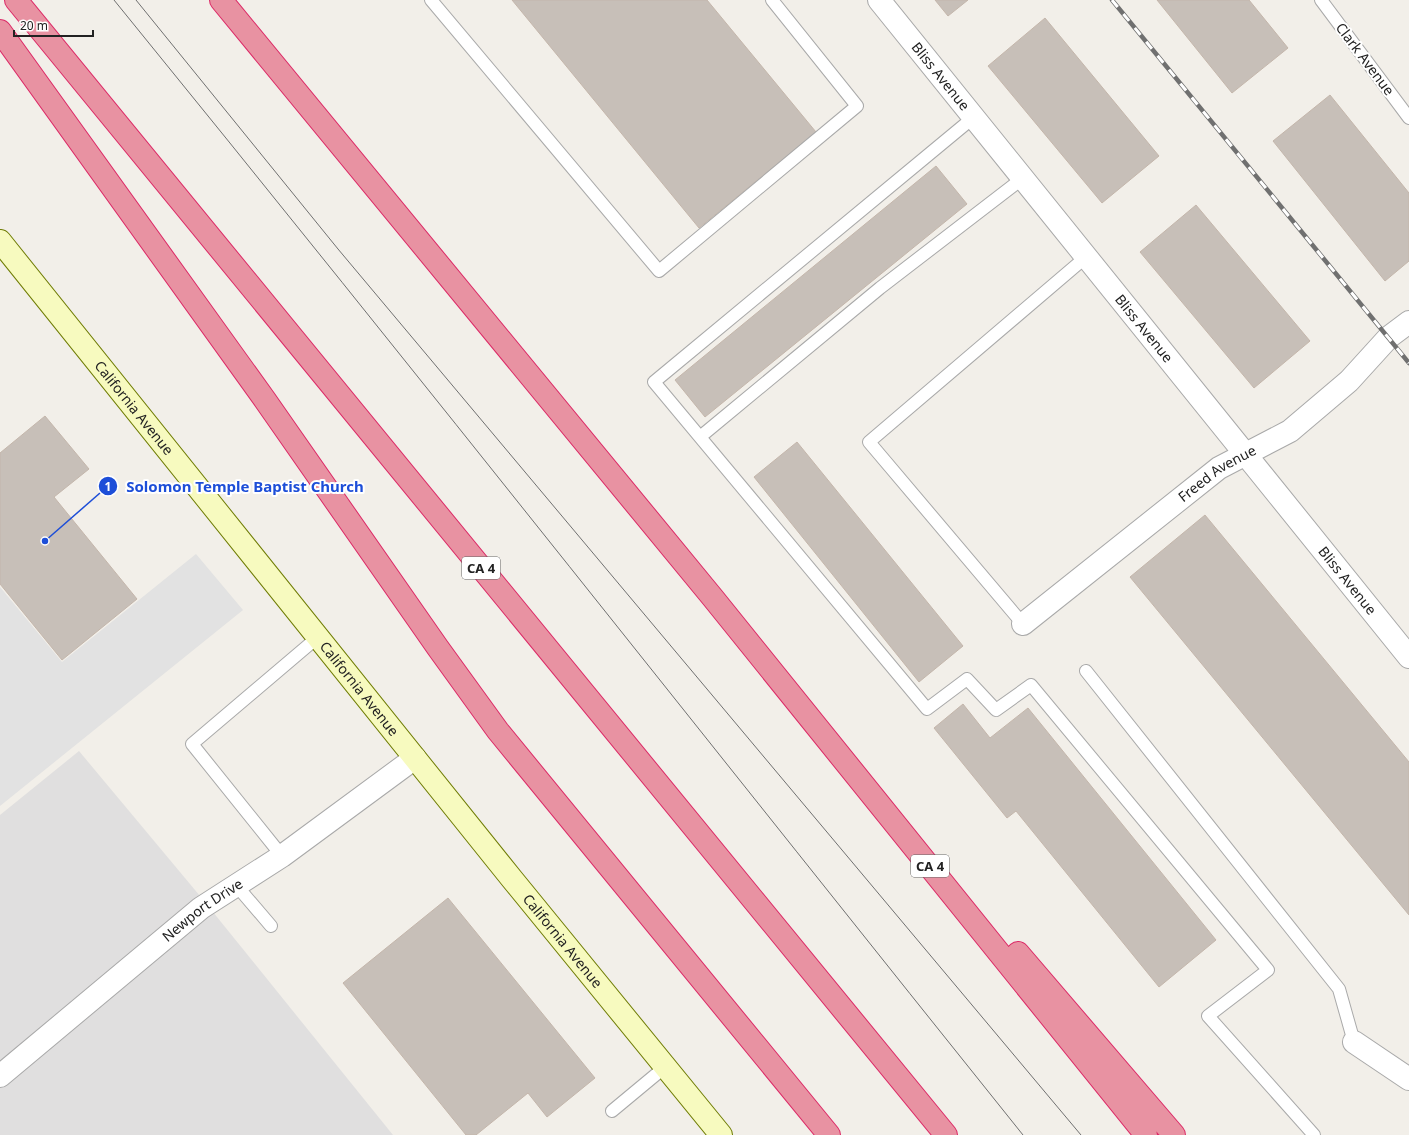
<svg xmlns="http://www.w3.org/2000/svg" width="1409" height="1135" font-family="'Noto Sans',sans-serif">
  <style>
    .residential { fill: #e0dfdf }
    .parking { fill: #e2e2e2 }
    .building { fill: #c7bfb8; stroke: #c4b6ab }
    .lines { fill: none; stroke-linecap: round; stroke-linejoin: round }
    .lane-casing { stroke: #a9a9a9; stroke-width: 14 }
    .street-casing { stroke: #a9a9a9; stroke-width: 24 }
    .secondary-casing { stroke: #707d05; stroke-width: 24 }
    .highway-casing { stroke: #dc2a67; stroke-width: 24 }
    .lane { stroke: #fff; stroke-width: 12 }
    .street { stroke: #fff; stroke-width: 22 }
    .secondary { stroke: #f7fabf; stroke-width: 22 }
    .highway { stroke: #e892a2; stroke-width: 22 }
    .tram { stroke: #707070; stroke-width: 1 }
    .rail-casing { stroke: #707070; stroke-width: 4.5 }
    .rail { stroke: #fff; stroke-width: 3; stroke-dasharray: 9; stroke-linecap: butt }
    .labels { text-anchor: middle; stroke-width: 4; stroke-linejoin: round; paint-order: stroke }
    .shield { fill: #fff; stroke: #646464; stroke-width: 1 }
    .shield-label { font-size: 13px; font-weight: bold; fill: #222 }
    .street-label { font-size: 14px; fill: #222; stroke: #fff }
    .leader { fill: none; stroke: #1d4ed8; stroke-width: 1.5 }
    .callout-dot { fill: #1d4ed8; stroke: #fff; stroke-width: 1.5 }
    .mark-label { font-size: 12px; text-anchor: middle; font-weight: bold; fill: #fff }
    .callout-label { font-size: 15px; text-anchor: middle; font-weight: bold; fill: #1d4ed8; stroke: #fff; stroke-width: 4; stroke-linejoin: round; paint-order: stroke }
  </style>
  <rect width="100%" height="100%" fill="#f2efe9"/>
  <path class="residential" d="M79,751L200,896L393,1135H0V815Z"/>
  <path class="parking" d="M196,554L243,610L0,806V587L62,662Z"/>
  <path class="building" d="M512,0H707L816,132L699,228Z
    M935,0H968L948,16Z
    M1157,0H1249L1288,48L1232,93Z
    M1045,18L1159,156L1102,203L988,66Z
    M1330,95L1409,193V261L1385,281L1273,141Z
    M936,166L967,204L705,417L675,380Z
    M1196,205L1310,341L1254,388L1140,252Z
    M45,416L89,469L54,497L137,599L62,660L0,584V453Z
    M797,442L963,646L919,682L754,477Z
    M1205,515L1409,762V915L1130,577Z
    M963,704L990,738L1028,708L1216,940L1159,987L1016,811L1007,818L934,728Z
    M448,898L595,1078L547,1117L528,1093L476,1135H466L343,983Z"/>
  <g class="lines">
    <defs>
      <path id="lane" d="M431,0L659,271L857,106L772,0
        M1321,0L1409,118
        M974,117L654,382L927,709L967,679L996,710L1031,685L1268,970L1208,1016L1314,1135
        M700,437L880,288L1023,178
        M1023,624L869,442L1086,257
        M1086,671L1339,989L1354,1042
        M282,856L192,744L318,637
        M236,885L271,926
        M612,1111L665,1067"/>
      <g id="street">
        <path id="s1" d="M879,0L1409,657"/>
        <path id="s2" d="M1023,624L1219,468L1290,431L1349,381L1389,337L1409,322"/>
        <path d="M1354,1042L1409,1079"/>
        <path id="s3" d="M0,1076L201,908L282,856L415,758"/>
      </g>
      <g id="secondary">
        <path id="s4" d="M0,241L512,879L721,1135"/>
      </g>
      <path id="highway" d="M16,0L946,1135
        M221,0L713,598L1146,1135
        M0,31L265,400L438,648L498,731L829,1135
        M1018,953L1174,1135"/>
    </defs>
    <use href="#lane" class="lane-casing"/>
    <use href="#street" class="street-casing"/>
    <use href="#secondary" class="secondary-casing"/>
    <use href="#highway" class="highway-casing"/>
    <use href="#lane" class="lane"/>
    <use href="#street" class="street"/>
    <use href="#secondary" class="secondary"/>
    <use href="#highway" class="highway"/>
    <path class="tram" d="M114,0C420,376 720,757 1023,1135
      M136,0L338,249L1081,1135"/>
    <defs>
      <path id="rail" d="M1112,0L1409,363"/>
    </defs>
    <use href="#rail" class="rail-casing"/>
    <use href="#rail" class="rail"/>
  </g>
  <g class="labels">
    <g class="shield">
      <rect x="462" y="557" width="38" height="22" rx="3"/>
      <rect x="911" y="855" width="38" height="22" rx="3"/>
    </g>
    <g class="shield-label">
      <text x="481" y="573">CA 4</text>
      <text x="930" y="871">CA 4</text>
    </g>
    <g class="street-label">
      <text transform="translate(1365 59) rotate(53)" y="5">Clark Avenue</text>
      <text dy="5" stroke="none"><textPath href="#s1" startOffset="98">Bliss Avenue</textPath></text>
      <text dy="5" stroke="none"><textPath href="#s1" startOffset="422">Bliss Avenue</textPath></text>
      <text dy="5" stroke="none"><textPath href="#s4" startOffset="214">California Avenue</textPath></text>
      <text dy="5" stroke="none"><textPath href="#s2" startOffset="246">Freed Avenue</textPath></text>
      <text dy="5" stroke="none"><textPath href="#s1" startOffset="746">Bliss Avenue</textPath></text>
      <text dy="5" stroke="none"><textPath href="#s4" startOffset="574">California Avenue</textPath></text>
      <text dy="5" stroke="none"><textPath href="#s3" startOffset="262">Newport Drive</textPath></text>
      <text dy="5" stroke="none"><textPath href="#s4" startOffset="898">California Avenue</textPath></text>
    </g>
  </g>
  <path class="leader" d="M45 541L108 486"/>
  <g class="callout-dot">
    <circle cx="45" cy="541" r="4"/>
    <circle cx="108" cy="486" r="10"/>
  </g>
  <g class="mark-label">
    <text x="108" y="491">1</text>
  </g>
  <g class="callout-label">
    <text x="245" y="492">Solomon Temple Baptist Church</text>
  </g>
  <path d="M14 30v6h79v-6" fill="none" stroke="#222222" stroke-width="2"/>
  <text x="20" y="30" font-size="12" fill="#222222" stroke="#ffffff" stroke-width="3" paint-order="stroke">20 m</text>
</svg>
